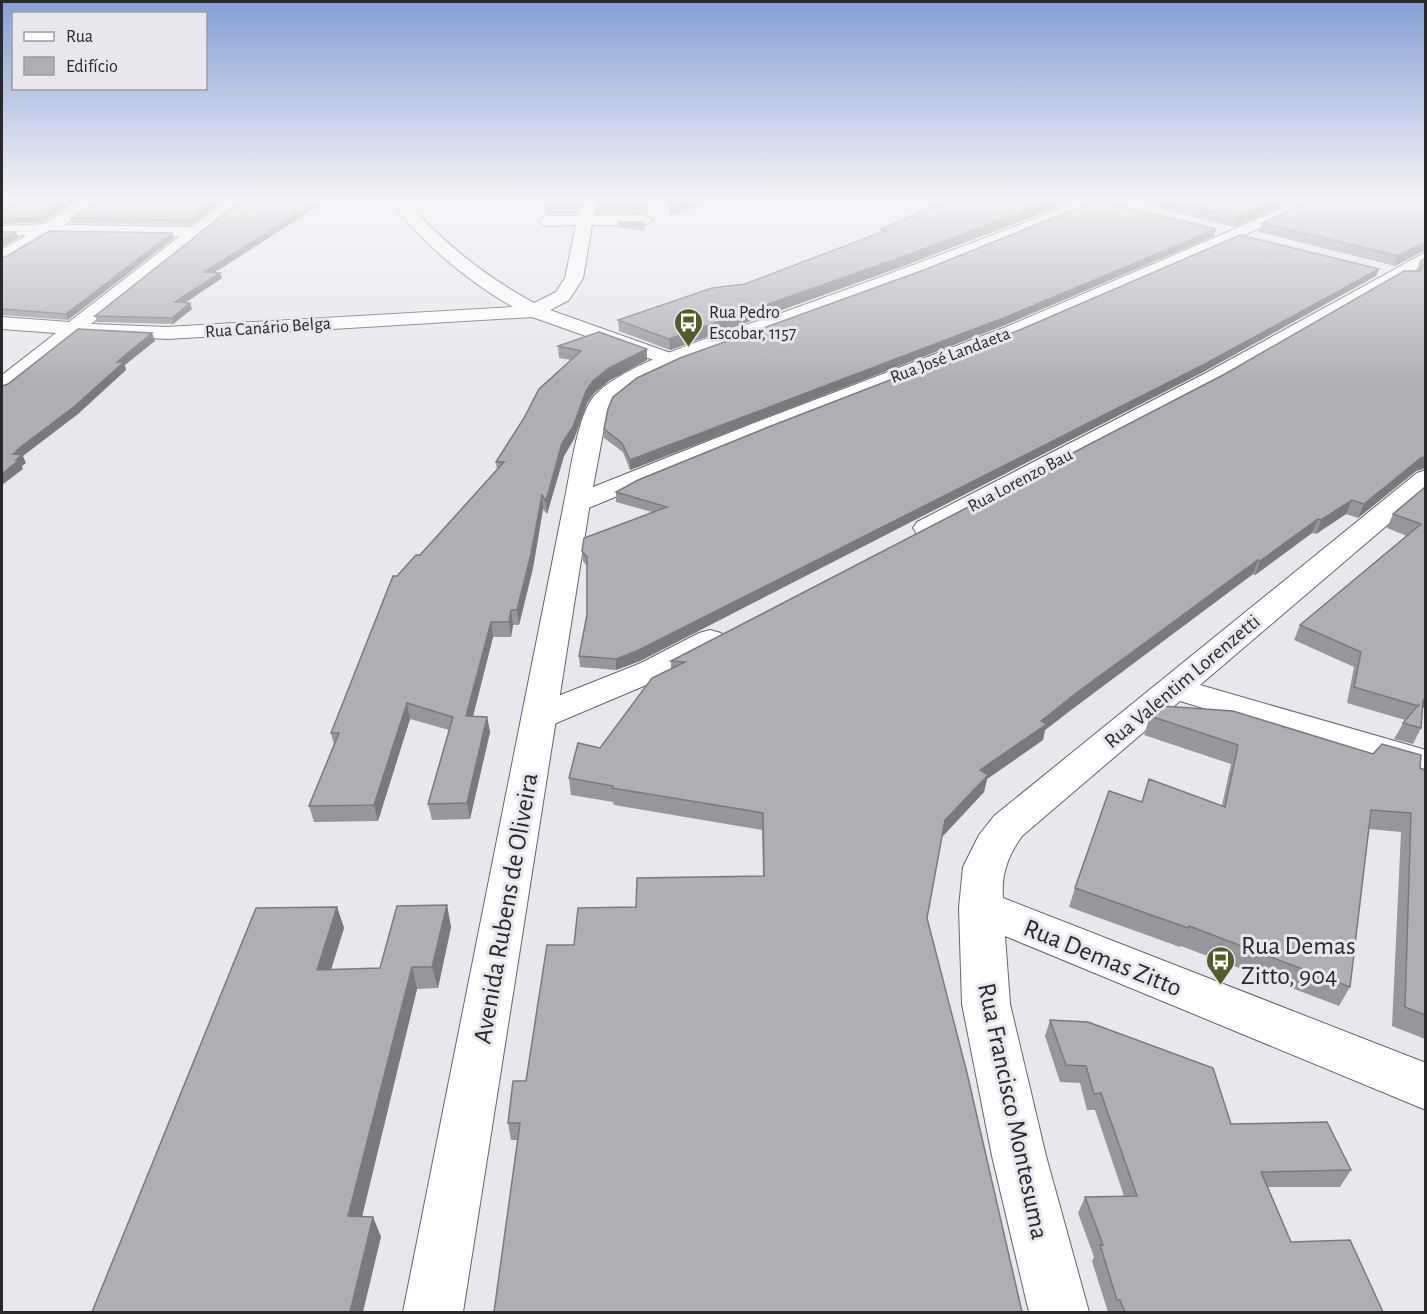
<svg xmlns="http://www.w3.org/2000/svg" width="1427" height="1314" font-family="'Alegreya Sans',sans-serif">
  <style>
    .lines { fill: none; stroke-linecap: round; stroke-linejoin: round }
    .minor-casing { stroke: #656469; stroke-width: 2 }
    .major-casing { stroke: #656469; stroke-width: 2 }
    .minor { fill: #fff; fill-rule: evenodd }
    .major { fill: #fff; fill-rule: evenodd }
    .wall { fill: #96969b }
    .shaded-wall { fill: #7a7a7e }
    .building { fill: #afaeb4; stroke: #7a7a7e; stroke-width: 1.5 }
    .labels { text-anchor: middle; stroke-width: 6; stroke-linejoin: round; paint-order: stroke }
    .far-poi-label { font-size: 18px; fill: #29282a; stroke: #e8e7ed; text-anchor: start }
    .far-street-label { font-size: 18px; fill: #29282a; stroke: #e8e7ed }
    .street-label { font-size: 21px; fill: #29282a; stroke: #e8e7ed }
    .near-street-label { font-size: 26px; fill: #29282a; stroke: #e8e7ed }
    .near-poi-label { font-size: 26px; fill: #29282a; stroke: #e8e7ed; text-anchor: start }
  </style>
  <rect width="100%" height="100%" fill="#e8e7ed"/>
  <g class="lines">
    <defs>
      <path id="minor" d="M16,198H53L46,202L2,209V201Z
        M88,198H106L65,225L192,227L231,198H248L91,324L167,327L513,307C466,280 421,242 388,198H403C442,242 483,275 534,303L556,292L565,278L576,225L546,226L538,221L546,216H579L586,198H600L594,216L645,215L653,220L645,225H592L583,278L569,300L550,310L679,356L682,360L679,364L672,366L665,364L532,317L167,339L78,334L10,390L2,391V375L56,333L2,329V317L69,322L180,236L50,234L8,260L2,261V249L27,235L2,236V226L44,224Z
        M1307,198H1327L1020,335L770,433L586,509L577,511L568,509L564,503L568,497L754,423L1006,327Z
        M1426,252V264L1220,384L937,534L927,536L917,534L913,528L917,522L1204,374Z
        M1426,470V492L1200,685L1426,750V776L1180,701L1022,836C1008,856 1001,874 1003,898L1426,1063V1110L1005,936L1010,1004L1046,1156L1089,1312H1029L992,1156L962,1004L959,908L963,867L979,835L994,816L1417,473Z
        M710,630L721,633L726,640L721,647L665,677L554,724L541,727L528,724L523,716L528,708L641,663L699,633Z"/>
      <path id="major" d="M1088,198H1109L922,275L679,364L636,385L612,404L606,417L590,503L463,1312H403L564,503C570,476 577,414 595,395C631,358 739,329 790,310C890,274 989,237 1088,198Z"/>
    </defs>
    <use href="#minor" class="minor-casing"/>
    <use href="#major" class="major-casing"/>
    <use href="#minor" class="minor"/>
    <use href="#major" class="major"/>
  </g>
  <path class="wall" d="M100,198H227L191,225L72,223L71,218Z
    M244,198H331L214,272L222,278L185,303L192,309L173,324L97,322L95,316Z
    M584,198L577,214H545V208Z
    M648,198V214H597V208Z
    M665,198H722L670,215Z
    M954,198H1081L901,267L670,350L619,331L618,320L745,284L881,233V229Z
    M1120,198H1300L1235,227Z
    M1425,198V250L1395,266L1259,232L1262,223Z
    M618,222H644L645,231L618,227Z
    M172,233L174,238L68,320L2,315V316V257Z
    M1214,236L1005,325L630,470L623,452L604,438V429Z
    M1425,258V468L1416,471L1358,518L1346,514L1316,534L1312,533L1255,575L1253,574L1071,710L1045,730L1043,740L987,779L984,792L942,837L518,1140H511L508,1123L526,1081L574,945L636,907L763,876L762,830L614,805L613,802L571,795L569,778L600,748L671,669V661L1225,374L1416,271L1420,262Z
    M1376,276L1203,372L640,661L616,670L580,667L579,656L587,615V566L583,561L582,551L652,512L616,502V492Z
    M558,346L647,360L610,380L594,393L587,403L574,439L564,456L547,514L543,509L533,568L519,625H513L511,637H493L473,716L487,717L490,732L470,819L432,820L428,804L449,730L410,719L378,821L314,822L309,806L334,745L331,733L397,576L420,555L497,470L496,462L571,360L559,358Z
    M1425,487L1422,710L1421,728L1413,744L1394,739L1405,720L1347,703L1354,667L1294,640L1300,625L1407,536L1387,528L1393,514Z
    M1150,716L1425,770V1039L1392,1026L1401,832L1369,829L1350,987L1339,1006L1181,946L1180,947L1069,907L1075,888L1141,802L1222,805L1231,764L1144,735Z
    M447,905L451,927L438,988L417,989L362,1217H373L381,1237L92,1312L337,907L344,928L331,970L380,968Z
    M1050,1020L1231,1124L1351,1170L1340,1187H1268L1291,1242L1383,1312H1108L1092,1261L1094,1257L1078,1213L1085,1197L1124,1196L1095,1110H1087L1080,1083L1060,1082L1045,1036Z"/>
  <path class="shaded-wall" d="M73,198H83L43,222L2,224V219Z
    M219,198H227L191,225L190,220Z
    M322,198H331L206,278L204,272Z
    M581,198H584L577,214V208Z
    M706,198H722L670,215V210Z
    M1059,198H1081L901,267L670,350L669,339Z
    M1282,198H1300L1235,227L1237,217Z
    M1216,229L1214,236L1005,325L630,470V460Z
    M16,232L18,238L2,247V240Z
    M172,233L174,238L68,320L66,314Z
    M1425,242V250L1395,266L1398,256Z
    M1379,269L1376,276L1203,372L640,661L616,670V659Z
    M220,273L222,278L177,308L175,302Z
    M190,303L192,309L173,324L172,318Z
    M152,333L155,341L125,365L126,370L78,414L23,456L26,463L22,466L23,469L2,485V474L17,450L117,362Z
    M647,349V360L610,380L594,393L587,403L574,439L564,456L547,514L546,501L562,443L586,391L593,381L609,368Z
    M1425,457V468L1416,471L1358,518L1364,504L1421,458Z
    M542,495L543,509L533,568L519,625L517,610Z
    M1352,500L1346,514L1316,534L1321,520Z
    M1318,519L1312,533L1255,575L1260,561Z
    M1258,560L1253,574L1071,710L1045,730L1043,740L987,779L984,792L942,837L945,820L980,770L1075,694Z
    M511,610L513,625L511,637L509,622Z
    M491,622L493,637L469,732L466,716Z
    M1425,698V706L1414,717L1423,701Z
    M407,703L410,719L378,821L374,805Z
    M487,717L490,732L470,819L467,803Z
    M447,905L451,927L438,988L432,967Z
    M337,907L344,928L324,991L317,970Z
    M412,967L417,989L357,1237L348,1216Z
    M373,1217L381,1237L363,1312H350Z"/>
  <path class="building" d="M46,198H73L41,217L2,219V205Z
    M100,198H219L190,220L71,218Z
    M244,198H322L204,272L220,273L175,302L190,303L172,318L95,316Z
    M549,198H581L577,208H545Z
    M600,198H648V209L597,208Z
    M666,198H706L670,210Z
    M954,198H1059L902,257L669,339L618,320L712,288L745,284L887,230L881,229Z
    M1158,198H1282L1237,217Z
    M1315,198H1425V242L1398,256L1262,223Z
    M1097,200L1216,229L1006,317L630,460L622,443L604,429L608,409L613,397L637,378L680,358L924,270Z
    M618,222H644V225Z
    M49,231L172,233L66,314L2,309V257L7,256Z
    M2,232H16L2,240Z
    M1240,235L1379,269L1205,364L639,650L616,659L579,656L587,615V557L582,551L584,538L667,507L616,492L638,480L771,426L1022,329Z
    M1425,258V457L1421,458L1364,504L1352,500L1321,520L1318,519L1260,561L1258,560L1075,694L1041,721L1047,724L980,770L988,775L945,820L927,918L967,1073L1022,1312H494L520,1123H508L513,1081H526L547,945H574L578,908L636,907L637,878L764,876L763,813L612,788L613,786L569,778L578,743L600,748L652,678L685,662L671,661L1225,374L1404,271H1420L1423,266L1420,262Z
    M78,329L152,333L117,362H124L75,406L17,450H19L13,454L22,455L16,460H19L2,474V386L8,384Z
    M599,332L647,349L609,368L593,381L586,391L573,427L562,443L546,501L542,495L531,554L517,610H511L509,622H491L466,716L487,717L467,803L428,804L453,717L407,703L374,805L309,806L339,733H331L393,576H397L416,555H420L504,462H496L524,418L539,389L581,351L558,346Z
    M1425,487V698L1423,701L1421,728L1403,723L1419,704L1418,706L1354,687L1361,652L1300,625L1421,524L1393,514Z
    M1163,706L1233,711L1373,754L1382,744L1421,755L1420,768L1425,770V1015L1405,1007L1411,813L1371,810L1350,987L1189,926L1188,928L1075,888L1109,791L1142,802L1149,779L1225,807L1238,745L1150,716Z
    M447,905L432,967H412L348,1216L373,1217L350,1312H92L256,908L337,907L317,970L380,968L397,906Z
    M1050,1020L1088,1022L1213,1068L1231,1124L1327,1122L1351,1170L1261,1172L1291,1242L1350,1240L1383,1312H1125L1120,1300H1117L1100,1245H1103L1085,1197L1137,1196L1101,1093L1094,1094L1086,1066L1066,1065Z"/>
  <linearGradient id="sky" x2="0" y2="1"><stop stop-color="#85a0d4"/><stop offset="0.52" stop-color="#f5f4f7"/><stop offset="1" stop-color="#f5f4f7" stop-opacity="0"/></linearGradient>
  <rect width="1427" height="382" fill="url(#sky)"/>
  <defs>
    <symbol id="bus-pin" viewBox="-11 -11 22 30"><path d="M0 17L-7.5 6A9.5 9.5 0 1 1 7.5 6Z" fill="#535b29" stroke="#e8e7ed"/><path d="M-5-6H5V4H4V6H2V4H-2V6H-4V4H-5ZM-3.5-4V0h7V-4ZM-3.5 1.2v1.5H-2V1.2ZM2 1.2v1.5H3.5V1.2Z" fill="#fff"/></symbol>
  </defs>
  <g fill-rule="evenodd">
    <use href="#bus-pin" x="672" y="306" width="33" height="45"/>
    <use href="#bus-pin" x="1204" y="944" width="33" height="45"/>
  </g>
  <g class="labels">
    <g class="far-poi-label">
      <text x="709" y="318">Rua Pedro<tspan x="709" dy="21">Escobar, 1157</tspan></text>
    </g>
    <g class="far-street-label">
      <text transform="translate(268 327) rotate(-4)" y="6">Rua Canário Belga</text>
      <text transform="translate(950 355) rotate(-21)" y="6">Rua José Landaeta</text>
      <text transform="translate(1020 480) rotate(-28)" y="6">Rua Lorenzo Bau</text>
    </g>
    <g class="street-label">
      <text transform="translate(1182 681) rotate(-40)" y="7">Rua Valentim Lorenzetti</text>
    </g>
    <g class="near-street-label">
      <text transform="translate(505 908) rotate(-80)" y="9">Avenida Rubens de Oliveira</text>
      <text transform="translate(1103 957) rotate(22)" y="9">Rua Demas Zitto</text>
      <text transform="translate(1014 1111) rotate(78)" y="9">Rua Francisco Montesuma</text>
    </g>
    <g class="near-poi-label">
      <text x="1241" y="954">Rua Demas<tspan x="1241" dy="30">Zitto, 904</tspan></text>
    </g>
  </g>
  <rect width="1427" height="1314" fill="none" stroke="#29282a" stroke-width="6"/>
  <rect x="12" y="12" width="195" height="78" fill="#e8e7ed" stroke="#9c9b9f" stroke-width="1.5"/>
  <rect x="24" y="32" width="30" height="9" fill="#ffffff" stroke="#9c9b9f" stroke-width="1.5"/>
  <text x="66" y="42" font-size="18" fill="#29282a">Rua</text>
  <rect x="24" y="57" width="30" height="18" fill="#afaeb4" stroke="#9c9b9f" stroke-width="1.5"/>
  <text x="66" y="72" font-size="18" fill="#29282a">Edifício</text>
</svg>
